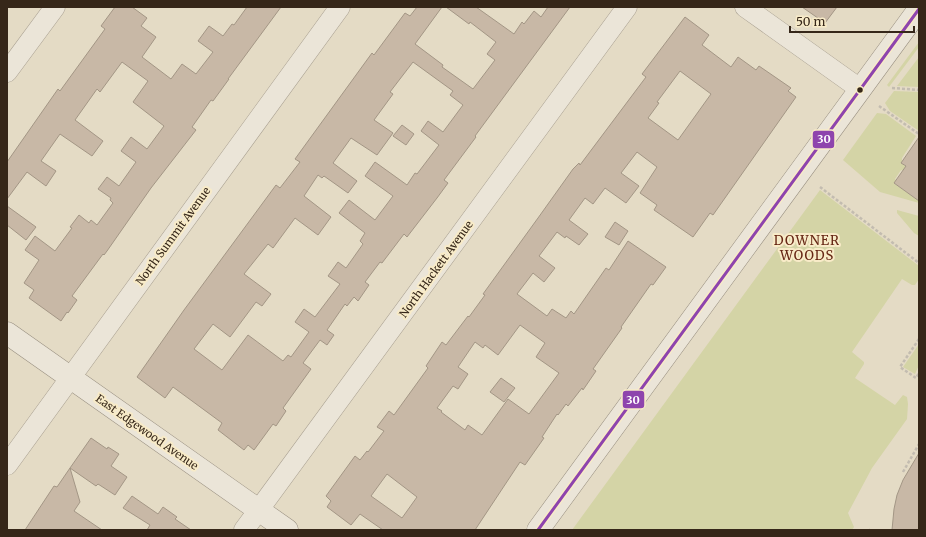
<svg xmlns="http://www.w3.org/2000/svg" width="926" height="537" font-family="Merriweather,serif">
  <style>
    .green { fill: #d4d4a6 }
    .building { fill: #c8b8a6; stroke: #a39685; fill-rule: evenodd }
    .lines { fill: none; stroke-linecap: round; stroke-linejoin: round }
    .street-casing { stroke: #a89f90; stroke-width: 21 }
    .secondary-casing { stroke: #988f80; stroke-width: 23 }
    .path { stroke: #c3bcb0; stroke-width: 2.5; stroke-dasharray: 3 2; stroke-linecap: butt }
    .street { stroke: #ebe5d8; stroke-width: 20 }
    .secondary { stroke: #ebe5d8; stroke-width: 22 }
    .bus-1-casing { stroke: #f8ebc8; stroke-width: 6 }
    .bus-1 { stroke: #8e44ad; stroke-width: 3 }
    .bus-dot { fill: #362719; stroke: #f8ebc8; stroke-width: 1.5 }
    .labels { text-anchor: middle; stroke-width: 4; stroke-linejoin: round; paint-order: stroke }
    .street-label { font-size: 11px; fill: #362719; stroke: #f8ebc8 }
    .quarter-label { font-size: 13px; letter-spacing: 1px; fill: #662714; stroke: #f8ebc8 }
    .line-badge { stroke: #f8ebc8; stroke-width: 1.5 }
    .badge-label { font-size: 11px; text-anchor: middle; font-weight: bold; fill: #fff }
  </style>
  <rect width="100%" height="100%" fill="#e4dbc5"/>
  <path class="green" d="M919,42V47L889,87L887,85Z
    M919,57V87L897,86Z
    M894,91L919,92V131L890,111L885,103Z
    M877,113L886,114L916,136L902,158V163L906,167L904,171L901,170L895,179L896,180L895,184L919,201V203L880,192L843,160Z
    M820,190L919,266V279L915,285H912L902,279L852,352L864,362V364L855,378L895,405L903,395L907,397L908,404L907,419L872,468L848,513L854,527L852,530H572Z
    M897,210L919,216V236L914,233L897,213Z
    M919,344V365L915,374L903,367Z"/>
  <path class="building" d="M115,7H132L147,18L141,26L156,37L142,57L171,79L182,64L196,74L213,52L198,41L209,26L223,36L232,24L234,25L247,7H281L228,79H229L213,101L211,100L192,127L196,130L151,188L107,251L104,255L103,254L72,296L77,300L68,313L67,312L61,321L29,298L34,290L24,283L39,260L25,250L35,236L55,251L72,228L70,227L79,215L89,223L91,220L97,225L113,203L110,200L111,198L98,189L107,177L119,186L136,162L121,151L131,137L147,149L164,126L133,102L148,81L122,62L100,92L97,89L75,120L103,141L92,156L60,134L41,161L56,171L46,186L27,172L7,199V162L58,89L60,91L105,29L101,26Z
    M417,7H442L415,44L443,65L442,67L473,89L495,60L487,54L496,42L470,22L469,24L446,7H476L514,34L522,22L524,24L534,11L541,17L548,7H570L475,136L476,137L444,180L448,183L437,198L407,237L404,234L382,263L380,262L365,282L369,285L358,301L354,297L347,306L345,304L327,330L334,335L327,345L320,340L303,363L311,369L283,408L286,411L276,426L273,424L254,450L248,445L244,450L218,430L222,423L173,387L165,398L137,377L184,310L276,185L280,188L300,162L295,159L372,53L374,55L405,13L410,16ZM413,62L453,91L450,95L463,105L443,132L428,121L421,131L439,145L417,174L415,173L407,185L375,162L365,176L393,196L375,220L349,200L339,213L365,233L360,241L363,244L346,268L338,262L328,276L340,284L315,317L304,309L295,322L309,332L291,357L288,355L283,361L248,335L222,370L194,349L213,324L230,337L256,302L262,306L271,294L244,274L268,244L273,248L295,218L318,235L331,217L304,196L318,175L322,178L324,176L348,193L357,181L333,163L351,138L377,155L393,133L374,120L393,94L390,92Z
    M802,7H837L825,23Z
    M685,17L709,35L702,45L731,67L738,57L756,70L759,66L791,88L788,91L796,97L713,215L710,213L693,237L654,210L657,205L640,193L657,167L637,152L621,173L639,186L626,203L605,188L593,204L585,198L569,220L588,234L579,245L566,236L565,238L557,232L539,256L555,268L544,282L533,273L517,294L547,316L552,309L566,318L571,311L574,314L606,268L609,270L628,241L666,267L653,285L651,284L621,327L622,328L593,369L596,371L583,390L582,388L568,406L566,404L558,415L557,414L542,437L544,438L525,465L520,462L475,530H383L360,514L351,525L327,507L331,501L326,496L355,456L360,460L367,451L368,452L384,431L377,427L389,411L394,415L428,368L426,366L442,342L446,345L468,316L469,317L485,295L483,294L538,218L573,169L579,163L580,165L646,77L642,74ZM680,71L711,94L678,140L648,118L659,103L657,102ZM520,325L545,343L536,357L559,373L529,414L508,399L482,435L468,425L465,430L441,412L442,411L437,408L453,386L458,389L468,374L458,367L475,342L483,348L485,345L498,355ZM387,474L417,497L402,518L371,496Z
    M402,125L414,134L406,145L393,136Z
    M919,137V201L894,183L906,166L901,163Z
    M7,206L36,227L26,240L7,225Z
    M615,222L628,231L619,245L605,237Z
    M501,378L515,388L504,402L490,392Z
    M91,438L107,449L108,447L119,454L111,466L127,477L115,495L98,484L96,486L70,468Z
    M919,453V530H892L894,509L897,495L903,480Z
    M70,468L80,502L74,511L102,530H25L54,486L57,487Z
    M132,496L158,514L163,507L177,517L175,519L191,530H147L150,525L123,508Z"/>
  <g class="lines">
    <defs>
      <path id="street" d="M745,7L860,89
        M7,72L55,7
        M7,465L340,7
        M244,530L627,7"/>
      <path id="secondary" d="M7,333L287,530
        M538,530L919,9"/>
    </defs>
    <use href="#street" class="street-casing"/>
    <use href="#secondary" class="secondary-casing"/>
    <path class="path" d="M892,88L919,90
      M879,106L919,134
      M820,187L919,263
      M919,339L900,367L916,378L919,373
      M903,472L919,444
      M869,530H870"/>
    <use href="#street" class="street"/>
    <use href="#secondary" class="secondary"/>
    <defs>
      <path id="bus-1" d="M538,530L919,9"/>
    </defs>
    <use href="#bus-1" class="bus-1-casing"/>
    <use href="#bus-1" class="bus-1"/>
  </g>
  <circle class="bus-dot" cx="860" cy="90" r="3.5"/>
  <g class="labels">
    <g class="street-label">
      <text transform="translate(173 236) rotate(-54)" y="4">North Summit Avenue</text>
      <text transform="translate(436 269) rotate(-54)" y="4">North Hackett Avenue</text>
      <text transform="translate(147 432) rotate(35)" y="4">East Edgewood Avenue</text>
    </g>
    <g class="quarter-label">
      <text x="807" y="245">DOWNER<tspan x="807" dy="15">WOODS</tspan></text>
    </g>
  </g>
  <g class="line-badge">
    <rect x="812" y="130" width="23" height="19" rx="4" fill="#8e44ad"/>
    <rect x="622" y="390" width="23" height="19" rx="4" fill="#8e44ad"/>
  </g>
  <g class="badge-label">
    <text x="824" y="143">30</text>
    <text x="633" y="404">30</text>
  </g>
  <rect width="926" height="537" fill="none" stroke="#362719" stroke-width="16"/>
  <path d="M790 26v6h124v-6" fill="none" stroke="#362719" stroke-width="2"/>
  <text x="796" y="26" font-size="12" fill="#362719" stroke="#f8ebc8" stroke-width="3" paint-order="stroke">50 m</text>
</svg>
